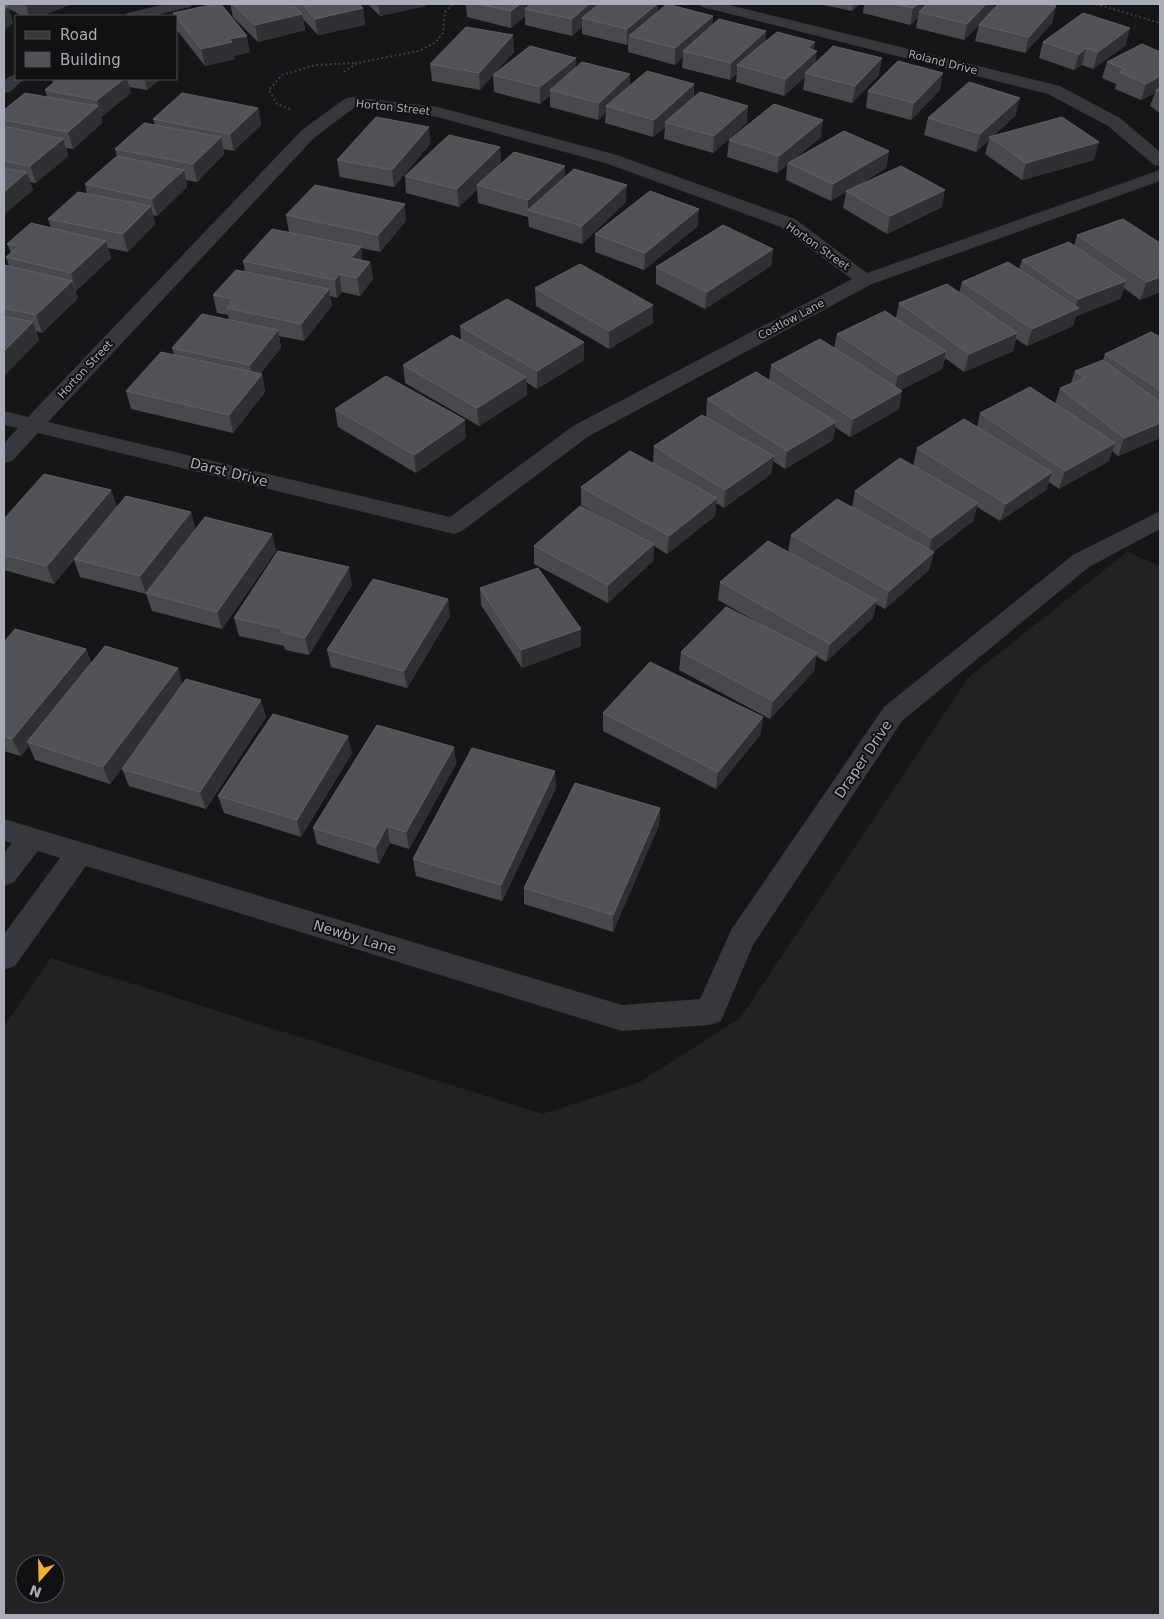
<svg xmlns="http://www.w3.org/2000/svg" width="1164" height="1619" font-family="'DejaVu Sans',sans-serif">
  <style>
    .built { fill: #222225; fill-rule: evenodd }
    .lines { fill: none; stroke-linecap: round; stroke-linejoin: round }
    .path { stroke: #3d3f44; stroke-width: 2; stroke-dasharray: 2 2.5; stroke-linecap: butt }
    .street { fill: #37383d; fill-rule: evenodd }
    .wall { fill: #47494d }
    .shaded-wall { fill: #2f3033 }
    .building { fill: #525359; stroke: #5f6168 }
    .labels { text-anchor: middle; stroke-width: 4; stroke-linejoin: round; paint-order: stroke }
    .far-street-label { font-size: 11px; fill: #a8adb8; stroke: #111113 }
    .street-label { font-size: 14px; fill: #a8adb8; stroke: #111113 }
  </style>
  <rect width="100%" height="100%" fill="#161618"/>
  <path class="built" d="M1127,552L1160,566V1615H4V1026L51,958L542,1114L640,1082L740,1018L969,677ZM25,1564H55V1594H25Z"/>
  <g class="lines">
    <path class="path" d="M1096,4L1160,23
      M344,72L357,63L419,51L436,42L443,33L445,12L453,4
      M290,109L277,104L269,90L282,75L315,65L357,63"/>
    <path class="street" d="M166,4H193L190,7L152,16H125L127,13Z
      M699,4H725L1060,86L1120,118L1160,152V166L1154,165L1108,126L1048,94L702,7Z
      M16,73V79H24L10,92L4,93V80Z
      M352,97L438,107L617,155L795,219L867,273L1160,170V181L872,284L589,436L462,531L454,534L38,433L12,461L4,463V443L18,428L4,425V411L28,417L302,130L346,98ZM355,107L437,117L605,163L781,227L852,279L573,426L450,517L48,422L314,138Z
      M1160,511V529L1089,567L902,721L753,945L721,1021L710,1025L622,1031L86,866L15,966L4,970V934L60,858L38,851L14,882L4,886V853L12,843L4,841V819L622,1005L700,999L731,930L884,707L1073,555Z"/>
  </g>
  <path class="wall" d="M4,4H72L41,16H23L9,9L13,23L4,30L5,33L4,34Z
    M230,4H359L363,8L365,25L318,35L303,19L305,30L258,42L233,17Z
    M368,4H426V6L380,16Z
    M466,4H658V12L713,16L712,25L766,31L765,41L814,50L815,63L879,75L852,103L803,90L805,77L784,96L736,82L737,73L730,80L682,68L683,57L675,65L628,52V44L627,45L582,34V27L572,36L525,25V16L511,28L467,17Z
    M819,4H860L852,11Z
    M864,4H994L993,10L1056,6L1052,23L1025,53L975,41L979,25L964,40L916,28L918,17L910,25L863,13Z
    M173,13L250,52L234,56L235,59L205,66L176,29V16H174Z
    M1043,42L1126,45L1093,69L1082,65L1074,70L1039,58Z
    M514,52L494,74L576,58V68L630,86L694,84V97L747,123L713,153L664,139L665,127L653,137L605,123L606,113L598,120L550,107V96L540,104L494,92L493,75L480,90L432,81L430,64Z
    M1160,52V113L1150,106L1155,93L1141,100L1115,89L1116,84L1102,78L1107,62Z
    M52,79H160L147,90L129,87L131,93L101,117L102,123L73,149L66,148L68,156L36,183L30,182L33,190L4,214V110L47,97L45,90L53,83Z
    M940,90L911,120L866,108L868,91Z
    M258,108L261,125L234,151L223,149L224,154L197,182L186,180L187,187L157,216L153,215L155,224L128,252L108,248L111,258L76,291L75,290L78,298L42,333L36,331L39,340L4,376V265L9,266L6,257L11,253L7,244L51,228L48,219L87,194L85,184L117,156L115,149L155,125L153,119Z
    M1016,115L993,136L1094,160L1022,180L985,154L989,140L976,152L924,135L928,118Z
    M429,127L430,144L394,187L340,177L337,160Z
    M821,137L793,160L889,151L886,168L857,186L942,207L887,234L843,208L846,192L831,201L786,180L787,165L777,173L727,157L729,140Z
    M500,147L501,164L565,177L626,202L582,244L529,227L528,217L478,203L477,189L459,207L406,193L405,176Z
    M286,215L406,221L380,252L361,248L362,260L370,262L373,279L360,296L342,292L337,298L330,296L332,306L304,341L279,336L281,348L260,374H262L265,392L233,433L131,409L126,391L174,355L172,348L229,320L228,315L217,313L213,295L245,272L243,261L289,232Z
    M698,226L644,270L595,252V234Z
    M1077,235L1160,243V292L1140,300L1124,288L1120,299L1076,316L1073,326L1027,346L1016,339L1013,351L964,372L945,358L942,369L900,390L902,391L899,409L850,437L835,427L833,440L785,469L773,461L771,474L724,508L716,503L715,516L667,554L654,546L653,561L608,603L534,564V546L611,522L581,505V487L653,463L654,446L706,417L707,399L769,380L771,365L834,348L837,334L896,318L899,303L959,293L962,282L1019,269L1022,260L1074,246Z
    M773,249L771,266L705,309L656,284V267Z
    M535,288L653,323L609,349L536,306Z
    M460,326L584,360L537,389L526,382L527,395L479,426L405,383L403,365L461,340Z
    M1160,337V438L1118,456L1112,451L1109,461L1059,489L1049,482L1046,490L1000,521L977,507L973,521L933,552H934L929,570L885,609L876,604L873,618L826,662L816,656L814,671L770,719L679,670L681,652L762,625L718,600L720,582L788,552L791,535L852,507L855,491L913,466L917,448L977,427L980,413L1055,404L1060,388L1071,383L1075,371L1103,360L1105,354Z
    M335,409L466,438L416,473L338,427Z
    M111,490L117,508L196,529L272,534L276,551L222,629L152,611L146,594L80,577L74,560L54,584L4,570V519Z
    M352,585L309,655L285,650L284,646L239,636L234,618Z
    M480,588L581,646L522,668L481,605Z
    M448,599L450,616L407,688L331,667L327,650Z
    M4,642L86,649L91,663L183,684L266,717L206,809L129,786L122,769L151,729L110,784L35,760L29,746L21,756L4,751Z
    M603,713L761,734L716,789L603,731Z
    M454,747L456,764L409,849L390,843L379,864L317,844L313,828Z
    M352,753L301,837L224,813L218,796Z
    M556,788L502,901L416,876L413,859Z
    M660,808L659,825L613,932L524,904V888Z"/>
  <path class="shaded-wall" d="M26,4H72L41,16H29Z
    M378,4H426V6L380,16Z
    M520,4H540L525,9V16L511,28V11Z
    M589,4H605L582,18V27L572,36V19Z
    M657,4H658V19L629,36L628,44L627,45V29Z
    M853,4H860L852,11Z
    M918,4H931L919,12L918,17L910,25L913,8Z
    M986,4H994L993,10L964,40L967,24Z
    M8,6L13,23L4,30L5,33L4,34V10Z
    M1056,6L1052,23L1025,53L1029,37Z
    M363,8L365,25L318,35L315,19Z
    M302,14L305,30L258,42L255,25Z
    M713,16L712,32L683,51V57L675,65V48Z
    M1130,28L1126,45L1093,69L1098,52Z
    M766,31L765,47L737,65V73L730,80L731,63Z
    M513,35L514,52L480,90L479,73Z
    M247,36L250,52L234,56L235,59L205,66L201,49L229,39Z
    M815,42L814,54L817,51L815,68L805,73V77L784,96L786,79L808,48Z
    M1086,48L1082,65L1074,70L1079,54Z
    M576,58V75L550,90V96L540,104V87Z
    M882,58L879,75L852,103L855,86Z
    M943,73L940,90L911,120L914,103Z
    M630,74V91L606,106V113L598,120L599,103Z
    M1160,76V90H1156L1155,93L1141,100L1146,84Z
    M124,79H127L131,93L101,117L97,100Z
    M145,79H160L147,90Z
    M694,84L693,101L665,122V127L653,137L654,120Z
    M1020,98L1016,115L991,138L989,137V140L976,152L980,134Z
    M98,106L102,123L73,149L68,132Z
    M748,106L747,123L713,153L714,136Z
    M258,108L261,125L234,151L230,134Z
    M823,120L821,137L789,164L788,163L787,165L777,173L779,156Z
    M429,127L430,144L394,187L392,170Z
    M221,137L224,154L197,182L193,164Z
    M63,139L68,156L36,183L30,166Z
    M1099,142L1094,160L1022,180L1026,163Z
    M500,147L501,164L477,185V189L459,207L457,189Z
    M889,151L886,168L847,191H846V192L831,201L833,184Z
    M565,166V183L528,210V200Z
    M184,170L187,187L157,216L152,199Z
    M27,172L33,190L4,214V192Z
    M627,185L626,202L582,244V226Z
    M945,190L942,207L887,234L890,216Z
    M405,204L406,221L380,252L378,235Z
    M151,206L155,224L128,252L123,234Z
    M699,209L698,226L644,270L645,253Z
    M106,241L111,258L76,291L71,273Z
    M361,247L363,264L351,258Z
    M773,249L771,266L705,309L707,292Z
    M370,262L373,279L360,296L357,278Z
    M339,274L342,292L337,298L335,280Z
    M1160,277V292L1140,300L1147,282Z
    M72,281L78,298L42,333L36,315Z
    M1126,281L1120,299L1076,316L1073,326L1027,346L1032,329L1075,309L1078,299Z
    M329,289L332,306L304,341L301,324Z
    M653,305V323L609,349V331Z
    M33,322L39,340L4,376V351Z
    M278,330L281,348L253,383L250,365Z
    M1017,333L1013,351L964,372L969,354Z
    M584,342V360L537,389V371Z
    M946,351L942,369L894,393L898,375Z
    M262,374L265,392L233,433L229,415Z
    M526,377L527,395L479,426L477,408Z
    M902,391L899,409L850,437L853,419Z
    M465,420L466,438L416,473L414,455Z
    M836,422L833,440L785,469L787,451Z
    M1160,423V438L1118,456L1124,438Z
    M1115,443L1109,461L1059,489L1065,471Z
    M774,456L771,474L724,508L725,490Z
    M1052,472L1046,490L1000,521L1006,504Z
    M111,490L117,508L54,584L47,566Z
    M717,498L715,516L667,554L669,536Z
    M978,503L973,521L928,555L932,538Z
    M191,512L196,530L146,594L140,576Z
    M272,534L276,551L222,629L217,612Z
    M654,544L653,561L608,603V585Z
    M934,552L929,570L885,609L889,591Z
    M349,567L352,585L309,655L305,638Z
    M448,599L450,616L407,688L404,671Z
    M877,600L873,618L826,662L830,644Z
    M581,629V646L522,668L521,650Z
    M86,649L93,667L27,742L29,746L21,756L12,739Z
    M817,653L814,671L770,719L773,701Z
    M178,668L183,685L110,784L103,767Z
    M261,700L266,717L206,809L200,792Z
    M763,717L761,734L716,789L718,772Z
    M348,736L352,753L301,837L297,820Z
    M454,747L456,764L409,849L406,832Z
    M555,771L556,788L502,901L501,885Z
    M660,808L659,825L613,932V915Z
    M387,826L390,843L379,864L376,847Z"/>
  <path class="building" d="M215,4H221L247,36L229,39L232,42L201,49L173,13Z
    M233,4H292L302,14L255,25Z
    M302,4H359L363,8L315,19Z
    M478,4H520L511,11Z
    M531,4H589L572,19L525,9Z
    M599,4H657L627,29L582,18Z
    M667,4L713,16L675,48L629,36Z
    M893,4H918L913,8Z
    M927,4H986L967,24L919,12Z
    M998,4H1045L1056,6L1029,37L979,25Z
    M4,6H8L4,10Z
    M1083,13L1130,28L1098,52L1086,48L1079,54L1043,42Z
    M719,19L766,31L731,63L683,51Z
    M466,27L513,35L479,73L430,64Z
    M777,32L815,42L808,48L817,51L786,79L737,65Z
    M1142,44L1160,52V76L1146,84L1120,72L1125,69L1107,62Z
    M530,46L576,58L540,87L493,75Z
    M833,46L882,58L855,86L805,73Z
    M898,61L943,73L914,103L868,91Z
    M582,62L630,74L599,103L550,90Z
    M647,71L694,84L654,120L606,106Z
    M58,79H124L97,100L45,90Z
    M969,82L1020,98L980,134L928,118Z
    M1160,88V92L1156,90Z
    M700,92L748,106L714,136L665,122Z
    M25,93L98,106L68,132L4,120V110Z
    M182,93L258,108L230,134L153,119Z
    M774,104L823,120L779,156L729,140Z
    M376,117L429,127L392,170L337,160Z
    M1062,117L1099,142L1026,163L989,137Z
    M144,123L221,137L193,164L115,149Z
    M4,126L63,139L30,166L4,161Z
    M844,131L889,151L833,184L788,163Z
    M449,135L500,147L457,189L405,176Z
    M514,152L565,166L528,200L477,185Z
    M117,156L184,170L152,199L85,184Z
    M901,166L945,190L890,216L846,191Z
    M4,168L27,172L4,192Z
    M574,169L627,185L582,226L528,210Z
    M315,185L405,204L378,235L286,215Z
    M650,191L699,209L645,253L595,234Z
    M78,192L151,206L123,234L48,219Z
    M1123,219L1160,243V277L1147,282L1077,235Z
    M31,223L106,241L71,273L6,257L19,246L7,244Z
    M723,225L773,249L707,292L656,267Z
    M272,229L361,247L351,258L370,262L357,278L339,274L335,280L243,261Z
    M1069,242L1126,281L1078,299L1022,260Z
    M1008,262L1079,308L1032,329L962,282Z
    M580,264L653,305L609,331L535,288Z
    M4,265L72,281L36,315L4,308Z
    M236,270L329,289L301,324L227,308L233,299L213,295Z
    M947,284L1017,333L969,354L899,303Z
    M507,299L584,342L537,371L460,326Z
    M885,311L946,351L898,375L837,334Z
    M202,314L278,330L250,365L172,348Z
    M4,316L33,322L4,351Z
    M1151,332L1160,337V390L1105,354Z
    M452,335L526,377L477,408L403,365Z
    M820,339L902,391L853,419L771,365Z
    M161,352L262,374L229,415L126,391Z
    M1103,360L1160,402V423L1124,438L1060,388L1085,378L1075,371Z
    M756,372L836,422L787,451L707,399Z
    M386,376L465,420L414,455L335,409Z
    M1030,387L1115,443L1065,471L980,413Z
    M702,415L774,456L725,490L654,446Z
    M964,419L1052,472L1006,504L917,448Z
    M630,451L717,498L669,536L581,487Z
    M900,458L978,503L932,538L855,491Z
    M44,474L111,490L47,566L4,555V519Z
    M126,496L191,512L140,576L74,559Z
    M837,499L934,552L889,591L791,535Z
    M580,506L654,544L608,585L534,546Z
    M205,517L272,534L217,612L146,593Z
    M768,541L877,600L830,644L720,582Z
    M278,551L349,567L305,638L281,632L283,629L234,618Z
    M538,568L581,629L521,650L480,588Z
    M373,579L448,599L404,671L327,650Z
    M726,607L817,653L773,701L681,652Z
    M15,629L86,649L12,739L4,737V642Z
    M105,646L178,668L103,767L27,742Z
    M650,662L763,717L718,772L603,713Z
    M186,679L261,700L200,792L122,769Z
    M273,714L348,736L297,820L218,796Z
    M377,725L454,747L406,832L387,826L376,847L313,828Z
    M472,748L555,771L501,885L413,859Z
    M575,783L660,808L613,915L524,888Z"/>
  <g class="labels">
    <g class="far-street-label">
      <text transform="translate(943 62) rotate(14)" y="4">Roland Drive</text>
      <text transform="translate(393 107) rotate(6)" y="4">Horton Street</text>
      <text transform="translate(818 246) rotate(35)" y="4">Horton Street</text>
      <text transform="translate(791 319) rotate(-28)" y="4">Costlow Lane</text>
      <text transform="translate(85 369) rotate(-47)" y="4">Horton Street</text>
    </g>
    <g class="street-label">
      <text transform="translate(229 472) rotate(14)" y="5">Darst Drive</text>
      <text transform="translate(863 759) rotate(-56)" y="5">Draper Drive</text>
      <text transform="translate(355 937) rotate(17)" y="5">Newby Lane</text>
    </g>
  </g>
  <rect width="1164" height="1619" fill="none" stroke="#a8adb8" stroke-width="10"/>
  <rect x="15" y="15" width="162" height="65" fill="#111113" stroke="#4d4f55"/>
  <rect x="25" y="31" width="25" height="8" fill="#37383d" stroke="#4d4f55"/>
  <text x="60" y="40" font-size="15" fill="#a8adb8">Road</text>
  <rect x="25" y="52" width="25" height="15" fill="#525359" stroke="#4d4f55"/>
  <text x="60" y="65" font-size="15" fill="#a8adb8">Building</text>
  <g transform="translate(40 1579) rotate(200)"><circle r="24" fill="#111113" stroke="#4d4f55"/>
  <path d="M0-4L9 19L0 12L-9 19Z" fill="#f2b134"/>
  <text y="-8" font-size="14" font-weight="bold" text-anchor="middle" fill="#a8adb8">N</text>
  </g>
</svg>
